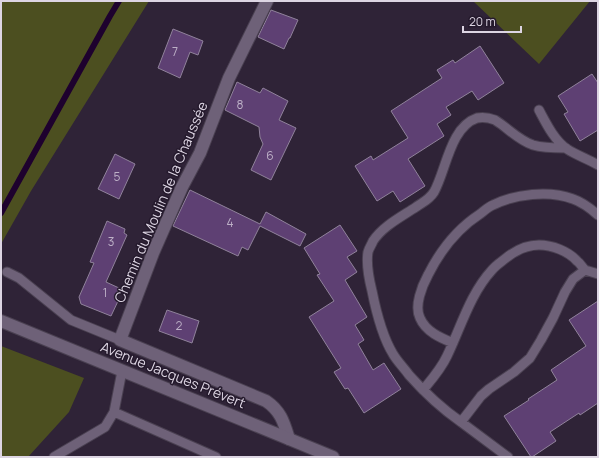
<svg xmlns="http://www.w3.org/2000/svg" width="599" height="458" font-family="Manrope,sans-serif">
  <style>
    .green { fill: #4c4f20 }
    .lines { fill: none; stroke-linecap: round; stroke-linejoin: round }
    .stream { stroke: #1e012e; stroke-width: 6 }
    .building { fill: #5e4073; stroke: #90829b }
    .lane-casing { stroke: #4a4051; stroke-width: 11 }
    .street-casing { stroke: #4a4051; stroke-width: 14 }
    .secondary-casing { stroke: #4a4051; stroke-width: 14 }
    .lane { stroke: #6e6178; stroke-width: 9 }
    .street { stroke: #6e6178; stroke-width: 12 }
    .secondary { stroke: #6e6178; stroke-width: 12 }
    .labels { text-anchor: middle; stroke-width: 3; stroke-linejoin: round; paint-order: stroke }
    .number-label { font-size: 12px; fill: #bdb0c7 }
    .street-label { font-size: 14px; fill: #ddd5e3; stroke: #251a2d }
  </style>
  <rect width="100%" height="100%" fill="#2f2337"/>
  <path class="green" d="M1,1H149L31,191L1,244Z
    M473,1H590L539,64Z
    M1,346L84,378L69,412L28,457H1Z"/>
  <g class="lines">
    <path class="stream" d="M1,213L110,16L119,1"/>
  </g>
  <path class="building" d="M271,10L298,20L290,38H289L284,49L258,37Z
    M173,29L203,41L198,55L190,52L180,78L158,68Z
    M480,46L504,83L478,100L472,91L446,107L451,115L437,124L444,136L408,159L425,186L400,202L393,191L377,201L355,166L371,156L373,160L408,138L391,111L442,78L437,70L453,60L455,63Z
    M592,74L598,83V130L580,141L564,114L568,112L558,96Z
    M237,82L260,93L263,88L288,101L279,120L296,128L271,180L251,170L263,144L260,137L259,127L225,110Z
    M115,154L135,164L119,199L98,189Z
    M190,190L260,224L266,212L306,234L300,246L260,226L248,250L242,247L238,256L173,226Z
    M107,221L125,229L124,233L127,235L106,282L119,288L115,297L119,299L111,316L81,304L79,297L94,263L90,262Z
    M340,225L357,251L347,257L357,272L345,280L367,317L355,325L364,340L358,344L373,370L384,363L401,389L364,413L348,388L345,389L334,372L341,368L309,317L334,301L317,275L320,274L304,248Z
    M598,301V403L580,415L579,413L550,432L556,441L532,457H531L504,416L529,400L528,399L557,380L551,370L586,346L569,320Z
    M167,310L199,321L192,343L159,331Z"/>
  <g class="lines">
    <defs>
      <path id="lane" d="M539,110C546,123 554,140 567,149C576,155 588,159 598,165
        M566,148C555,148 543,148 533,145C518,140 508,128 495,120C490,118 482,117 477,118C450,127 446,171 434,192C429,200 423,202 416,207C401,217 383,226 373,241C372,244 369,248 368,252C366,264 369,279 372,291C376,311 382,336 393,354C397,361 404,368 409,375C425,393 441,408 461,422L481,396L489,389L514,372L530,358L541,340L553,318L565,292L573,279L585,270L598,274
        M7,272L19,278L71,320L120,340
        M453,343C441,338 426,332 420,318C414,306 422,286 428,275C440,251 457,229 480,214C484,211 488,207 493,205C515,194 549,190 573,199C582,202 590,208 598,215
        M423,390C432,379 441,369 447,356C461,327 470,294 492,270C496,265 501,262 506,258C516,250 526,245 539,245C552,245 568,251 577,261C580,263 582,267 585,270
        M114,412L216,457
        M461,422L508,457
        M54,457L105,427L114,412L122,371"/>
      <path id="street" d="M267,1L229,78L200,153L182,187L153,253L120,340L266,401C281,411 284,423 289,439"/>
      <path id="secondary" d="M1,321L333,457"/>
    </defs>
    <use href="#lane" class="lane-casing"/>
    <use href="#street" class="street-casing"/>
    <use href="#secondary" class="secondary-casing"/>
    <use href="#lane" class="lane"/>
    <use href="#street" class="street"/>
    <use href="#secondary" class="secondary"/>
  </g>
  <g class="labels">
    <g class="number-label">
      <text x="175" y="56">7</text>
      <text x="240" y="109">8</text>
      <text x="270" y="160">6</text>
      <text x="117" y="181">5</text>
      <text x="230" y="227">4</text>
      <text x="111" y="246">3</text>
      <text x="105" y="297">1</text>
      <text x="179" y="330">2</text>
    </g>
    <g class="street-label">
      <text transform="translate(161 202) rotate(-67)" y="5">Chemin du Moulin de la Chaussée</text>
      <text transform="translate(173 375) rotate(22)" y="5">Avenue Jacques Prévert</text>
    </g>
  </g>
  <rect width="599" height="458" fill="none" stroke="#ddd5e3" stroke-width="4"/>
  <path d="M463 26v6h58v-6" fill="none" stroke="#ddd5e3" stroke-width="2"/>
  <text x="469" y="26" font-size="12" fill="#ddd5e3" stroke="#251a2d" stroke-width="3" paint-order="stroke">20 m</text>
</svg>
